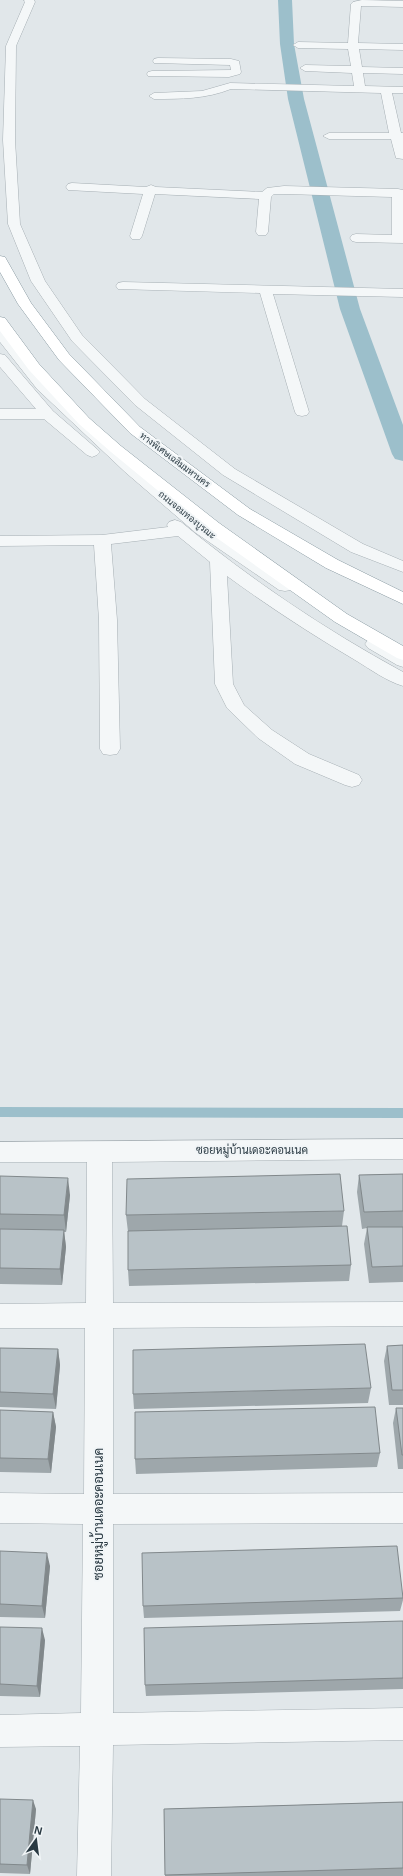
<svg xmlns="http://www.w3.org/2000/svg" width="403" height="1876" font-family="Helvetica,Sarabun,sans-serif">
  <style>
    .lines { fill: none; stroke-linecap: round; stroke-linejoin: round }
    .stream { stroke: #9cbfcb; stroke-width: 10 }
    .canal { fill: #9cbfcb; fill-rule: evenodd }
    .minor-casing { stroke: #a6afb4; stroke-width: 1 }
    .highway-casing { stroke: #8899a1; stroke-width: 1 }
    .minor { fill: #f4f7f8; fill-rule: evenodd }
    .highway { fill: #fff; fill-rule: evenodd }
    .wall { fill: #9ea7ab }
    .shaded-wall { fill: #81888b }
    .building { fill: #b8c2c7; stroke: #81888b }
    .labels { text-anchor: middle; stroke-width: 4; stroke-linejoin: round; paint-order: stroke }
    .far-street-label { font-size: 9px; fill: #293942; stroke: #f1f5f7 }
    .street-label { font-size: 11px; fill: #293942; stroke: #f1f5f7 }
    .near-street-label { font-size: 13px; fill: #293942; stroke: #f1f5f7 }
  </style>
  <rect width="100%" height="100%" fill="#e1e7ea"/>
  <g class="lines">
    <path class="stream" d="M0,1112L403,1113"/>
    <path class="canal" d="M278,0H292L294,44L304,99L360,309L403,425V461L395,459L392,454L340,309L288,99L280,44Z"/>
    <defs>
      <path id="minor" d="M24,0H34L35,2L16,46L15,140L20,224L45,281L82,335L145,399L235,469L363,544L403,561V572L351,552L223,475L135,405L72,341L31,281L8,224L3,140L6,46L25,2Z
        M362,0L403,1V7L361,6L358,43L403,44V50L359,49L362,67L403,68V74L363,73L365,86L403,87V93H392L401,133H403V159L396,158L391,139H329L323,136L329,133H389L381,93L231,89C206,99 181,99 154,99L149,96L154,93L202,91L230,83L354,86L352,73L305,71L300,68L305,65L351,66L348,49L298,48L293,45L298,42L348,43L351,4L353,2Z
        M158,58L231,59L239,61L241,72L240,74L229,77L148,76L147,74L148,72L152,71L231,70L230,65L154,63L153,61L154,59Z
        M72,183L146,187L151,185L156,187L262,192L267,188L284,186L398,189L403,190V243L356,242L352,241L350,238L352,235L356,234L392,235V197L284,194H274L271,197L268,232L266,235H258L256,232L259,199L155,194L142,236L140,239H132L130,236L143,194L68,190L66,187L68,184Z
        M123,282L403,289V297L273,294L309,412L307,415L302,416L297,415L295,412L260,293L118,289L116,286L118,283Z
        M0,330L5,331L19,346L47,383L137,466L208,525L291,582L294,586L291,590L285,591L279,590L196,533L125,472L37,389L0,342Z
        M0,354L5,355L53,411L97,449L100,452L97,455L92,457L87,455L44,419H0V409H36L0,367Z
        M175,520L181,522C250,579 324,629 403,672V686C386,681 370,669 355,660C311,634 268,606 227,576L233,684L244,705L272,730L309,754L359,775L362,780L359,785L352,787L345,785L295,764L258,738L227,708L215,684L210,562L178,536L111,544L117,620L120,749L117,754L110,755L103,754L100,749L99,620L94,545L0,546V536L102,535L168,527L167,525L169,522Z
        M374,638L380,640L403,653V667L397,665L368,648L365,644L368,640Z
        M403,1139V1159L112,1162L113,1303L403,1302V1326L113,1328V1494L403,1493V1523L113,1524V1713L403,1708V1740L113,1745L111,1876H77L80,1746L0,1747V1715L81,1713L83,1524L0,1523V1493L84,1494L85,1328H0V1304L86,1303L87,1162H0V1142Z"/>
      <path id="highway" d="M0,256L5,257L31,303L69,354L140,427L250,509L338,560L403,592V604L326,568L238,515L130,433L59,360L18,304L0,272Z
        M0,317L5,318L39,364L89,418L121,446L219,523L347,614L403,646V660L397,658L335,622L207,531L111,452L79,424L29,370L0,331Z"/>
    </defs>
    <use href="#minor" class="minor-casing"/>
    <use href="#highway" class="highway-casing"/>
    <use href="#minor" class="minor"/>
    <use href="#highway" class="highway"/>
  </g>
  <path class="wall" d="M403,1174V1282L369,1283L364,1244L367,1228L362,1229L357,1192L359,1175Z
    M0,1176L70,1195L66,1232H64L66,1247L62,1285L0,1284Z
    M344,1211L342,1226L351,1265L349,1281L129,1286L128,1270V1232L126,1215Z
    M403,1345V1405H389L384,1361L387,1346Z
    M0,1348L58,1349L60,1365L56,1409L0,1407Z
    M371,1388L368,1403L134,1409L133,1394Z
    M396,1408H403V1469H398L393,1423Z
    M0,1410L53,1412L56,1427L51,1473L0,1472Z
    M380,1453L377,1467L136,1474L135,1459Z
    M0,1551L50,1566L45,1618L0,1617Z
    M403,1594V1600L400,1611L144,1618L143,1606Z
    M403,1621V1689L146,1696L145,1685Z
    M0,1627L45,1640L40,1697L0,1696Z
    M0,1799L36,1809L30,1874L0,1873Z
    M403,1802V1876H165L164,1809Z"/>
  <path class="shaded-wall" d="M68,1178L70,1195L66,1232L64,1215Z
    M64,1230L66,1247L62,1285L60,1269Z
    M58,1349L60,1365L56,1409L53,1394Z
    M53,1412L56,1427L51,1473L48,1459Z
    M47,1553L50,1566L45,1618L42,1606Z
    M42,1628L45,1640L40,1697L37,1686Z
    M33,1800L36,1809L30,1874L27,1865Z"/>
  <path class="building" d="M340,1174L344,1211L126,1215L127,1179Z
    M403,1174V1211L364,1212L359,1175Z
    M0,1176L68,1178L64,1215L0,1214Z
    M347,1226L351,1265L128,1270V1231Z
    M367,1227H403V1266L372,1267Z
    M0,1229L64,1230L60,1269L0,1268Z
    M365,1344L371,1388L133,1394V1350Z
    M403,1345V1390H392L387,1346Z
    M0,1348L58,1349L53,1394L0,1392Z
    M375,1407L380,1453L135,1459V1412Z
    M396,1408H403V1455H402Z
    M0,1410L53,1412L48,1459L0,1458Z
    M397,1546L403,1598L143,1606L142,1553Z
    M0,1551L47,1553L42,1606L0,1604Z
    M403,1621V1678L145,1685L144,1628Z
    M0,1627L42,1628L37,1686L0,1684Z
    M0,1799L33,1800L27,1865L0,1864Z
    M403,1802V1868L165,1875L164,1809Z"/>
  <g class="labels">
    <g class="far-street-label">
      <text transform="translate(175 460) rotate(37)" y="3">ทางพิเศษเฉลิมมหานคร</text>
      <text transform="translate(187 515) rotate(39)" y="3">ถนนจอมทองบูรณะ</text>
    </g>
    <g class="street-label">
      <text x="252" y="1154">ซอยหมู่บ้านเดอะคอนเนค</text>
    </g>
    <g class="near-street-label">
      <text transform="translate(98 1514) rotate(-90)" y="5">ซอยหมู่บ้านเดอะคอนเนค</text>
    </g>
  </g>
  <g transform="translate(36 1840) rotate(14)" stroke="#f1f5f7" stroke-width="3" paint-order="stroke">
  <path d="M0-3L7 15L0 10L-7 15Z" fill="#293942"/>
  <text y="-6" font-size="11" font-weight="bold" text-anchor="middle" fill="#293942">N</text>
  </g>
</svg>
